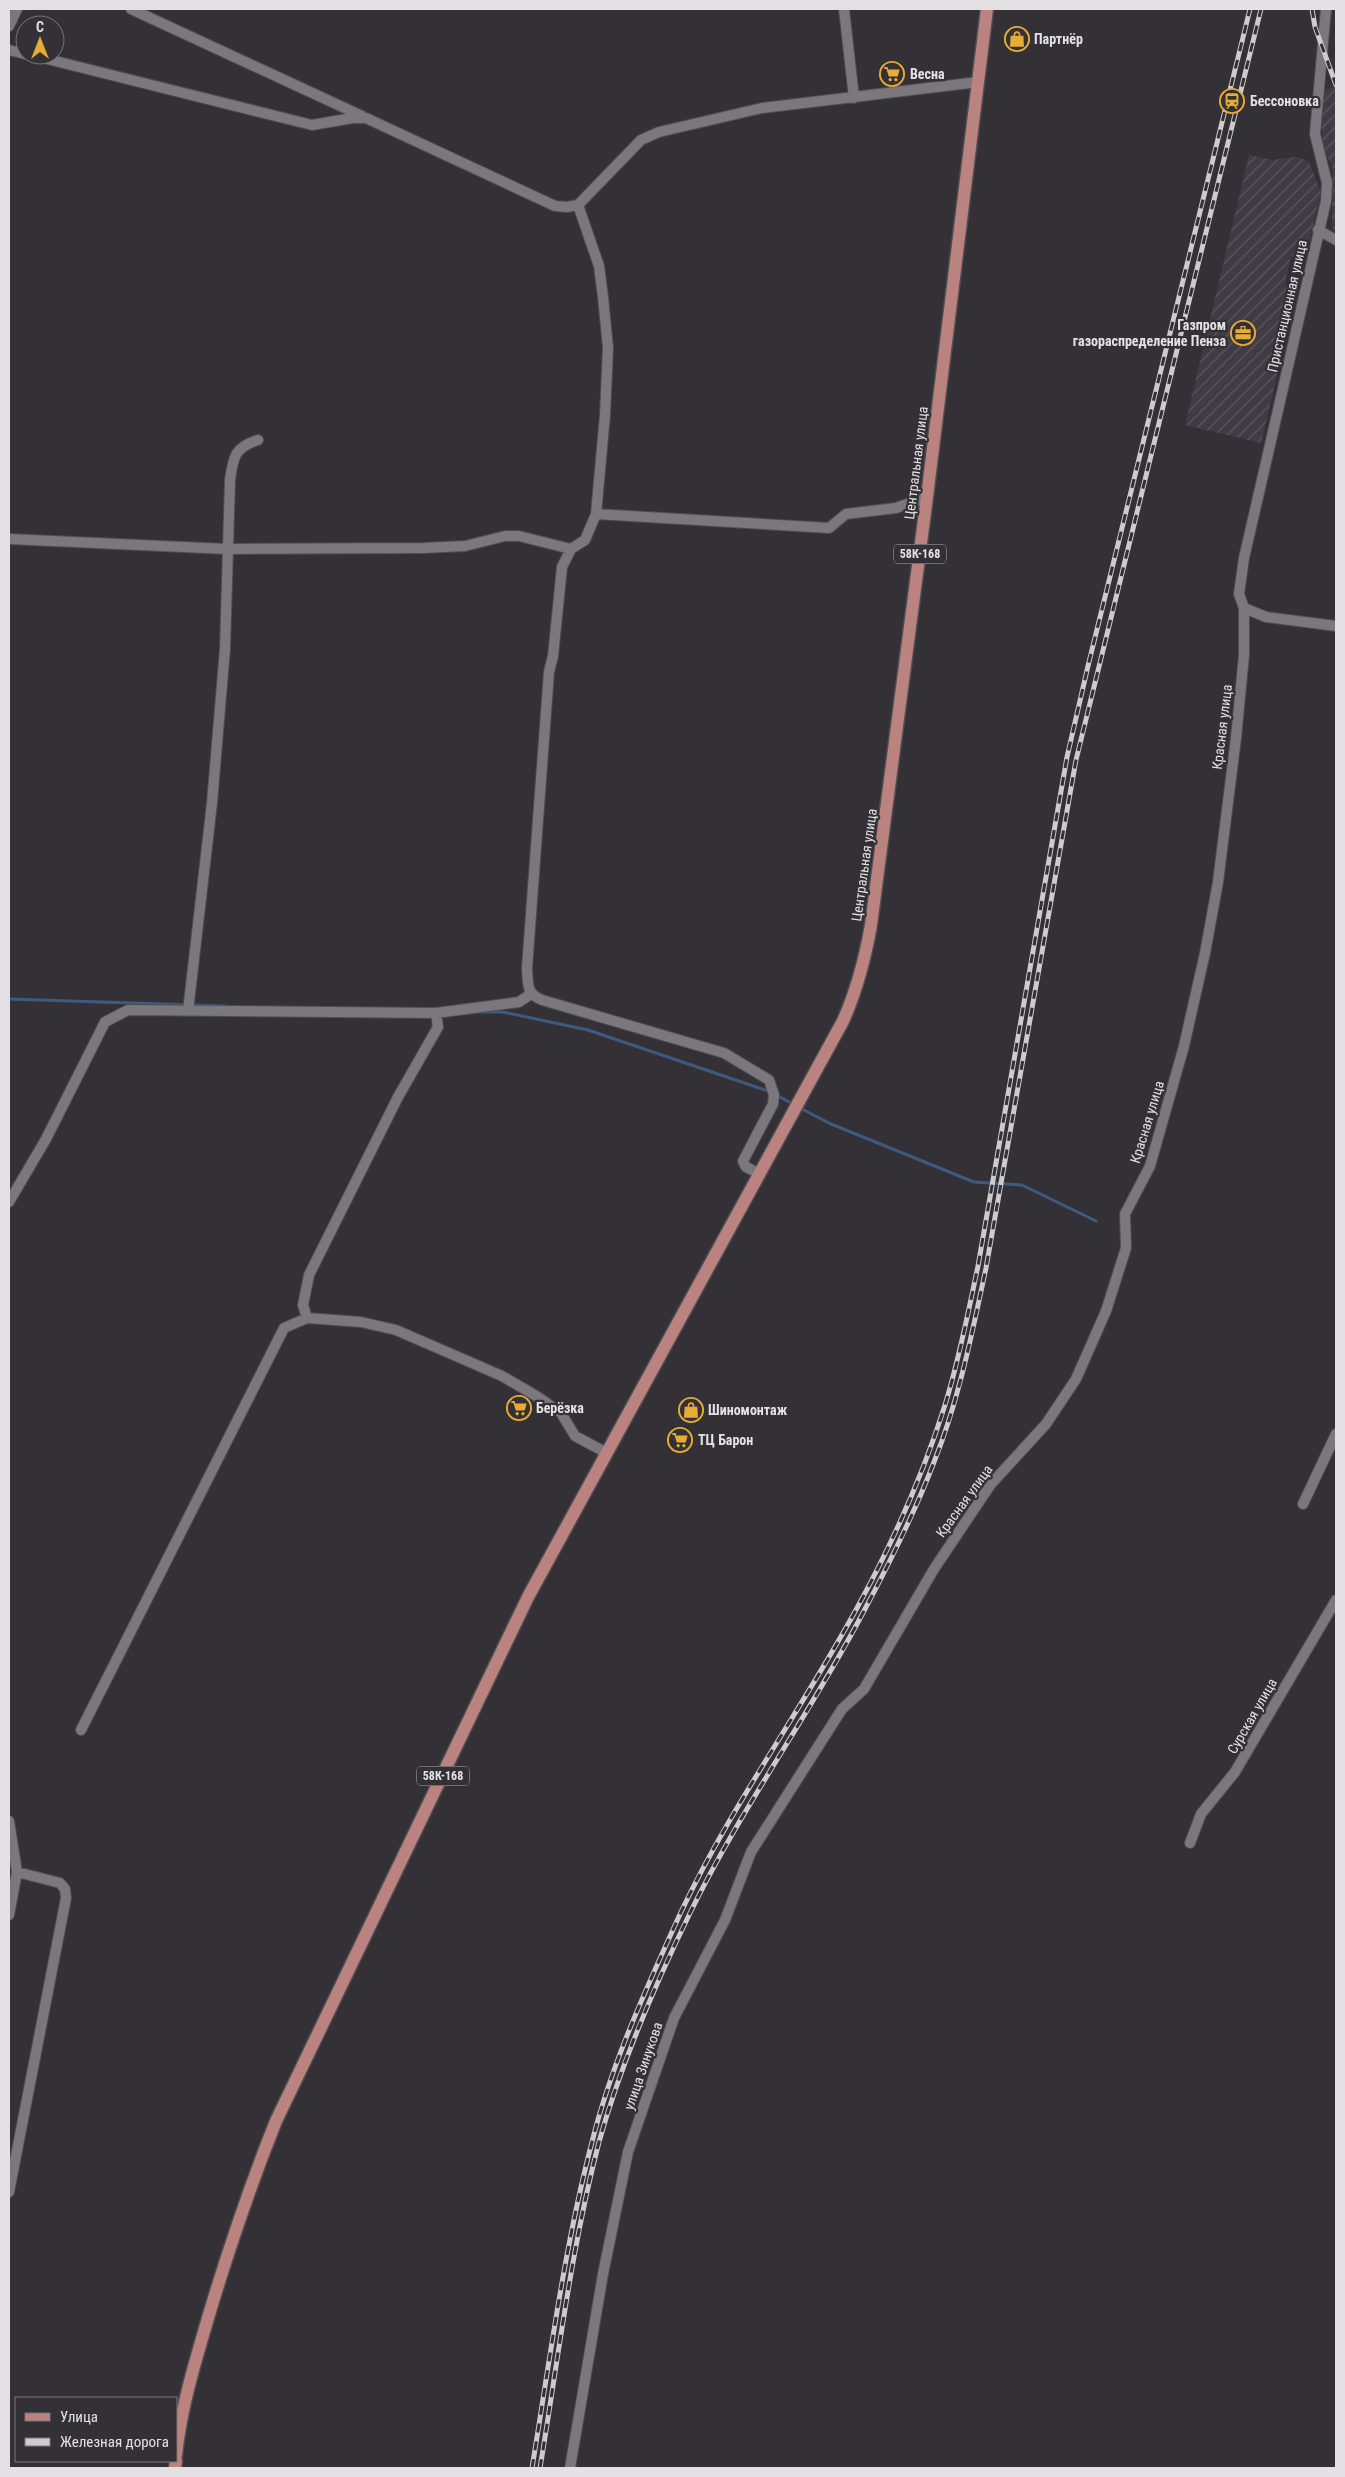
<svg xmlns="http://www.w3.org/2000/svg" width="1345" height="2477" font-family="'Roboto Condensed',sans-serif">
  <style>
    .industrial { fill: url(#industrial-furrows) }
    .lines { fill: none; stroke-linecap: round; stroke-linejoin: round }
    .stream { stroke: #3e5a7f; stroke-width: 3 }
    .street-casing { stroke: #4f4d51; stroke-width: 12 }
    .primary-casing { stroke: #4f4d51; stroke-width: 15 }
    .street { stroke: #7a777d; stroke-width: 10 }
    .primary { stroke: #ba8380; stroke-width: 12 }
    .rail-casing { stroke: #cecbcf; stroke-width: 5 }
    .rail { stroke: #343136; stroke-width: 3; stroke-dasharray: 9; stroke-linecap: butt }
    .labels { text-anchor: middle; stroke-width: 4.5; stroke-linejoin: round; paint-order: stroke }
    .shield { fill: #343136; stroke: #aeacb0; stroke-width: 1 }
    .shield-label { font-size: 12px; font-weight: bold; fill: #e3e1e4 }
    .poi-label { font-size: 14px; font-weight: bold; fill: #e3e1e4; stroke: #343136; text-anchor: start }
    .street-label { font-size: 14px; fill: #e3e1e4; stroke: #343136 }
  </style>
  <defs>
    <pattern id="industrial-furrows" width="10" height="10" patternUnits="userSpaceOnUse" patternTransform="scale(1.25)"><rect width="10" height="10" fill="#403b45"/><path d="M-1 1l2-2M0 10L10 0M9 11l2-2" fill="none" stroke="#5b5760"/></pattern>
  </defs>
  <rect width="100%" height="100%" fill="#343136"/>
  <path class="industrial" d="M1336,85V230L1332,229V167L1323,147L1321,107L1325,90Z
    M1249,155L1272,160L1296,157L1309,161L1321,193L1305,259L1291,256L1285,283L1298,287L1261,443L1185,425Z"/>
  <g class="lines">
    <path class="stream" d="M9,999L226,1006
      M479,1012H503L588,1030L771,1092
      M776,1095L793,1104
      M798,1107L831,1124L974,1182L1022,1185L1096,1221"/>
    <defs>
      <path id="street" d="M131,9L362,116
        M844,9L854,98
        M9,26L17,9
        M9,50L25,54
        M31,55L312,125L353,118H366L555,206L567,207L578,205L641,140L659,132L762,108L978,82
        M578,205L599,266L603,297L608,348L605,415L596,514L585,540L571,549L562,567L553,656L549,672L527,968C528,983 526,994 542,1000L724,1053L769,1080L774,1095L773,1104L743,1161L746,1167L760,1174
        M1318,230L1336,240
        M596,514L829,528L846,514L896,508L927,497
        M9,539L227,549L423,548L465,546L505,536H519L571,549
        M1244,608L1266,617L1336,626
        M188,1011L212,803L225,649L230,480C233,457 235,447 258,440
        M436,1013L438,1027L398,1097L309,1275L303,1305L307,1318L361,1322L396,1330L502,1376L538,1397L561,1413L575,1436L607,1453
        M9,1202L46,1139L105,1022L128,1010L436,1013L519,1002L531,994
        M1303,1504L1336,1434
        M81,1730L284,1328L307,1318
        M9,1821L17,1872L9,1915
        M1190,1843L1201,1814L1235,1772L1336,1600
        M9,2192L66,1898L65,1889L60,1883L17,1872
        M570,2468L603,2274L628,2152L674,2018L725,1920L751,1852L842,1709L864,1689L934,1569L991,1484L1046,1424L1076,1379L1106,1311L1126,1248L1125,1214L1150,1166L1184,1046L1205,953L1218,882L1236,738L1244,655V608L1239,594L1244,558L1326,201L1327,183L1315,134L1326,9"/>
      <path id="primary" d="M176,2455C181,2407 195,2363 208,2318C228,2251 250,2186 276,2121L528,1597L843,1021C857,990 865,959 871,925L927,497L987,9
        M175,2468L176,2461"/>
    </defs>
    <use href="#street" class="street-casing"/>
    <use href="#primary" class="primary-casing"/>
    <use href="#street" class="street"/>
    <use href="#primary" class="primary"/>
    <defs>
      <path id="rail" d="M1312,9L1315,27L1336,85
        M532,2468C550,2359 564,2249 592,2142C612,2062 647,1987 681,1912C731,1806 801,1711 857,1608C892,1544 923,1475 945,1405C959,1360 968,1313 978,1266L1067,757L1088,666L1250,9
        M540,2468C558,2360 571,2249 599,2142C621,2063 654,1987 690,1913C741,1808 811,1713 865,1609C890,1562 915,1512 934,1462C959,1400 972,1333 986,1268L1076,760L1261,9"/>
    </defs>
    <use href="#rail" class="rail-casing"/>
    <use href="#rail" class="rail"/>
  </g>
  <defs>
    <symbol id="shop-ring" viewBox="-11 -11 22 22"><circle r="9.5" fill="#343136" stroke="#e7ac36" stroke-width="1.5"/><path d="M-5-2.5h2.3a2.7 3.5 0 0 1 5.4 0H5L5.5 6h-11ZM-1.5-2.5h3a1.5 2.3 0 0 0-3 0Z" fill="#e7ac36"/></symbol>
    <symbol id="supermarket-ring" viewBox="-11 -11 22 22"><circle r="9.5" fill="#343136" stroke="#e7ac36" stroke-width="1.5"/><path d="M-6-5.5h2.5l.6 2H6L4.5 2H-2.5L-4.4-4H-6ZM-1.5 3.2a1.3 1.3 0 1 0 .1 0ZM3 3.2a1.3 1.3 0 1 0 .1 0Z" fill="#e7ac36"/></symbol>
    <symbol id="station-ring" viewBox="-11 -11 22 22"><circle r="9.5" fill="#343136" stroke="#e7ac36" stroke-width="1.5"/><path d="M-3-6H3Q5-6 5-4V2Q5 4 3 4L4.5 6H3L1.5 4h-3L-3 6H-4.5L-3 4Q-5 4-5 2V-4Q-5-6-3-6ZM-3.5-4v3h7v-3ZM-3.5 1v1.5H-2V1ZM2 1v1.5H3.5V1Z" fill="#e7ac36"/></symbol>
    <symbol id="office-ring" viewBox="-11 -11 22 22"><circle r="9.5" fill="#343136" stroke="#e7ac36" stroke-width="1.5"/><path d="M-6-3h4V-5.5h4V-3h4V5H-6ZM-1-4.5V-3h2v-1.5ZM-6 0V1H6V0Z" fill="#e7ac36"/></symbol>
  </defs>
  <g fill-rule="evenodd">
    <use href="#shop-ring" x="1003" y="25" width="28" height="28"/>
    <use href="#supermarket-ring" x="878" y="60" width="28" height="28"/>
    <use href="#station-ring" x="1218" y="87" width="28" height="28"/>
    <use href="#office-ring" x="1229" y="319" width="28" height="28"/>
    <use href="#supermarket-ring" x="505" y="1394" width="28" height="28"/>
    <use href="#shop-ring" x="677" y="1396" width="28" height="28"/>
    <use href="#supermarket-ring" x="666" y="1426" width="28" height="28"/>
  </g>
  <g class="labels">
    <g class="shield">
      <rect x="894" y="544.5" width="52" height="19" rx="4"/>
      <rect x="417" y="1766.5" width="52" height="19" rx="4"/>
    </g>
    <g class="shield-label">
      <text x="920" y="558">58К-168</text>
      <text x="443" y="1780">58К-168</text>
    </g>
    <g class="poi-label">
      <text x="1034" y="44">Партнёр</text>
      <text x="910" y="79">Весна</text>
      <text x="1250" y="106">Бессоновка</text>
      <text x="1226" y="330" text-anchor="end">Газпром<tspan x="1226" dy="16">газораспределение Пенза</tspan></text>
      <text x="536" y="1413">Берёзка</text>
      <text x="708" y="1415">Шиномонтаж</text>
      <text x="698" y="1445">ТЦ Барон</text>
    </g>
    <g class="street-label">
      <text transform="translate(1287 306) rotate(-77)" y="5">Пристанционная улица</text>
      <text transform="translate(916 463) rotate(-83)" y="5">Центральная улица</text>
      <text transform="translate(1222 727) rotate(-83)" y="5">Красная улица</text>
      <text transform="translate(864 865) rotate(-82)" y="5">Центральная улица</text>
      <text transform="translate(1147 1122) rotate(-73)" y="5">Красная улица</text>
      <text transform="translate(964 1501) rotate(-54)" y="5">Красная улица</text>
      <text transform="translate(1252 1716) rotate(-60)" y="5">Сурская улица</text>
      <text transform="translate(643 2066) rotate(-71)" y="5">улица Зинукова</text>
    </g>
  </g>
  <rect width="1345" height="2477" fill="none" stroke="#e3e1e4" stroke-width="20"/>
  <rect x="15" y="2397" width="162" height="65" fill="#343136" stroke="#7a777c"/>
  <rect x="25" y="2413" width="25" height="8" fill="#ba8380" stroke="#7a777c"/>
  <text x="60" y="2422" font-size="15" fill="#e3e1e4">Улица</text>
  <rect x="25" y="2438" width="25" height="8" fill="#cecbcf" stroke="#7a777c"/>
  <text x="60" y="2447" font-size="15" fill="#e3e1e4">Железная дорога</text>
  <g transform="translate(40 40)"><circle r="24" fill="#343136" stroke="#7a777c"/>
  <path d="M0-4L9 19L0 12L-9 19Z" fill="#e7ac36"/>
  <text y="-8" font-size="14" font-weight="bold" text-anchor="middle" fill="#e3e1e4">С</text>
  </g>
</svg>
